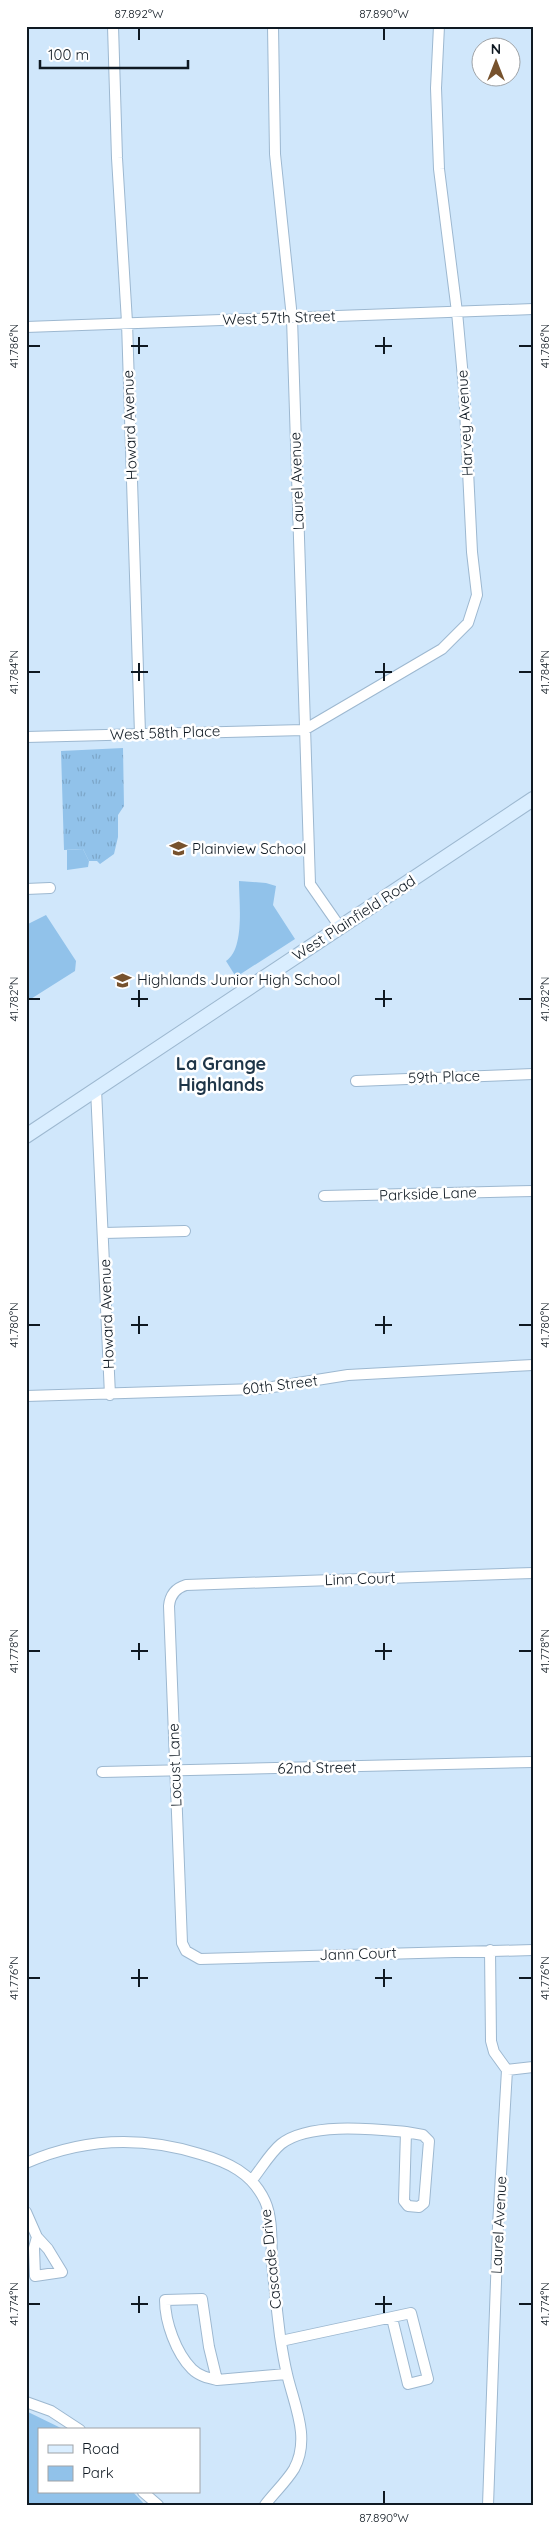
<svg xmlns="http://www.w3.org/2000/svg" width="559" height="2531" font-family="Quicksand,sans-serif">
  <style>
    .grass { fill: url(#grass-tufts) }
    .green { fill: #91c2ea }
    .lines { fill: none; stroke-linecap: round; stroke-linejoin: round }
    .minor-casing { stroke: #9db8d0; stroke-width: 12 }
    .secondary-casing { stroke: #9db8d0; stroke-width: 16 }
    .minor { stroke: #fff; stroke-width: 10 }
    .secondary { stroke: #daeeff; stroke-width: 14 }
    .ticks { fill: none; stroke: #0f1922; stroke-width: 2 }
    .labels { text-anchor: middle; stroke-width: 5; stroke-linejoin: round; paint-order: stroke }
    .street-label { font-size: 15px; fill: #0f1922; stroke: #fff }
    .poi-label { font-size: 15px; fill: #0f1922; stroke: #fff; text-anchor: start }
    .quarter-label { font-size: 18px; font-weight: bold; fill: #1e3548; stroke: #fff }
    .neatline { fill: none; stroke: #0f1922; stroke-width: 2 }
    .ticks-label { font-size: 12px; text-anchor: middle; fill: #0f1922 }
  </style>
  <defs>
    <pattern id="grass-tufts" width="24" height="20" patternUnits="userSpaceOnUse" patternTransform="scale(1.25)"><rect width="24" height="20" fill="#91c2ea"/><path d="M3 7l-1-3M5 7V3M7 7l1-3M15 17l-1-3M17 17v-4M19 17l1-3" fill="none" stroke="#7ca6c8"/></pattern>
  </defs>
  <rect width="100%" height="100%" fill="#d0e7fb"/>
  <path class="grass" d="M123,748L124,806L118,815V837L114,854L100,864L97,861H89L83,849L64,850L61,751Z"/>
  <path class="green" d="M83,849L89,861L88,867L67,870V850Z
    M239,881L266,883L276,886L273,905L295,939L236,977L226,961C245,949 239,902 239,881Z
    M46,915L76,961L75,971L26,1002V925Z
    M26,2411L65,2430H39V2492H133L145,2505H26Z"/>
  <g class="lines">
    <defs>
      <path id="minor" d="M113,26L117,158L127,322L140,734
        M273,26L275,154L292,318L310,884L340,927
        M26,327L533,309
        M26,737L304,730L442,649L468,623L477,595L472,552L464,389L457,312L439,169L436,88L439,26
        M26,889L50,888
        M356,1081L533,1074
        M96,1089L110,1395
        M324,1196L533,1191
        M104,1233L185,1231
        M26,1396L260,1389L348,1375L533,1365
        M533,1573L186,1585C176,1588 170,1595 169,1606L182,1943L186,1951L200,1959L533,1950
        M102,1772L533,1762
        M507,2070L533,2067
        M406,2132L423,2135L429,2141L424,2203L419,2207L408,2206L404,2201Z
        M26,2163C83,2138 142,2136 200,2154C228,2162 252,2173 265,2201C273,2219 271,2242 272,2261C274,2286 277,2311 280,2336C282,2349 284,2362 287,2374C294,2405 311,2438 294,2469C286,2482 274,2493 265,2505
        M252,2180C261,2169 270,2153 281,2144C309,2122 373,2129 406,2132
        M26,2212L37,2237L48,2249L62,2272L35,2276L34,2248L37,2237
        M281,2341L411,2313L428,2379L408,2384L392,2318
        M217,2380C208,2378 199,2376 192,2369C176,2353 165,2322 165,2300L202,2299L209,2347L217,2380L286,2374
        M26,2402L51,2411L80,2430
        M143,2492L158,2505
        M488,2505L498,2226L507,2070L494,2052L491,2041L490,1950"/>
      <path id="secondary" d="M26,1136L533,799"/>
    </defs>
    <use href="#minor" class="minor-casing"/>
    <use href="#secondary" class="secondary-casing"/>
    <use href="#minor" class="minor"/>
    <use href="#secondary" class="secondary"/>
  </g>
  <path class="ticks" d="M139,28V40M384,28V40M139,337V354M384,337V354M28,346H40M131,346H148M375,346H392M519,346H532M139,663V681M384,663V681M28,672H40M131,672H148M375,672H392M519,672H532M139,990V1007M384,990V1007M28,999H40M131,999H148M375,999H392M519,999H532M139,1316V1334M384,1316V1334M28,1325H40M131,1325H148M375,1325H392M519,1325H532M139,1643V1660M384,1643V1660M28,1651H40M131,1651H148M375,1651H392M519,1651H532M139,1969V1987M384,1969V1987M28,1978H40M131,1978H148M375,1978H392M519,1978H532M139,2296V2313M384,2296V2313M28,2304H40M131,2304H148M375,2304H392M519,2304H532M384,2491V2504"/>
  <defs>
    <symbol id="school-bare" viewBox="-9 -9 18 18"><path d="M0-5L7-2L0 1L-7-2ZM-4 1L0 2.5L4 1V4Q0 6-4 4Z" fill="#77522d" stroke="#fff" stroke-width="2.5" paint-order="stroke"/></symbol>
  </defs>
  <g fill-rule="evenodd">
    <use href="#school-bare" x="166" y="836" width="25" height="25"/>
    <use href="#school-bare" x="110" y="968" width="25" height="25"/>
  </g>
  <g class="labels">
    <g class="street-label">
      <text transform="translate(279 318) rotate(-2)" y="5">West 57th Street</text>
      <text transform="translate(465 423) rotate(-93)" y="5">Harvey Avenue</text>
      <text transform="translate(130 425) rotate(-92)" y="5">Howard Avenue</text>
      <text transform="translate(297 481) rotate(-92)" y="5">Laurel Avenue</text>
      <text transform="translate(165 733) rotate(-2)" y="5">West 58th Place</text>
      <text transform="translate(354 918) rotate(-33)" y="5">West Plainfield Road</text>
      <text transform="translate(444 1077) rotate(-2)" y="5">59th Place</text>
      <text transform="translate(428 1194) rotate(-2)" y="5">Parkside Lane</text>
      <text transform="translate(107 1314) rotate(-92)" y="5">Howard Avenue</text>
      <text transform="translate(280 1385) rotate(-7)" y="5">60th Street</text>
      <text transform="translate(360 1579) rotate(-2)" y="5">Linn Court</text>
      <text transform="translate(175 1765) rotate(-92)" y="5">Locust Lane</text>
      <text transform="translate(317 1768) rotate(-1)" y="5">62nd Street</text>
      <text transform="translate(358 1954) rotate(-2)" y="5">Jann Court</text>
      <text transform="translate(499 2225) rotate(-87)" y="5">Laurel Avenue</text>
      <text transform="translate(271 2259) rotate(-96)" y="5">Cascade Drive</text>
    </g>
    <g class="poi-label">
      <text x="192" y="854">Plainview School</text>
      <text x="137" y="985">Highlands Junior High School</text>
    </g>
    <g class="quarter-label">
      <text x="221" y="1070">La Grange<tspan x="221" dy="21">Highlands</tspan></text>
    </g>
  </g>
  <rect width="559" height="2531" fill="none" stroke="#ffffff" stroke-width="55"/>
  <rect x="38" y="2428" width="162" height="65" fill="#ffffff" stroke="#9fa3a7"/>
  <rect x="48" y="2445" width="25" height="8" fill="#daeeff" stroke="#9fa3a7"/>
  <text x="82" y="2454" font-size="15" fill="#0f1922">Road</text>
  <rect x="48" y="2466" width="25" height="15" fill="#91c2ea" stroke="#9fa3a7"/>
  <text x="82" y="2478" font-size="15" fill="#0f1922">Park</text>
  <g transform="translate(496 62)"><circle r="24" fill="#ffffff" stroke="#9fa3a7"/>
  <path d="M0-4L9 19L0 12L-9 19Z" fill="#77522d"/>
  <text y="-8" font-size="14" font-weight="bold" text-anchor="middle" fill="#0f1922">N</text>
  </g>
  <path d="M40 60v8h148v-8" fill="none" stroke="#0f1922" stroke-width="2.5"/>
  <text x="48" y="60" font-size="15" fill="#0f1922" stroke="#ffffff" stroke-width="4" paint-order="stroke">100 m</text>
  <rect x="28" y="28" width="504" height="2476" class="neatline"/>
  <g class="ticks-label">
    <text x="139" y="18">87.892°W</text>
    <text x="384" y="18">87.890°W</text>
    <text transform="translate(14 346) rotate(-90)" y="4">41.786°N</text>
    <text transform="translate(545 346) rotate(-90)" y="4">41.786°N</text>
    <text transform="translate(14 672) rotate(-90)" y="4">41.784°N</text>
    <text transform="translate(545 672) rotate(-90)" y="4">41.784°N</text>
    <text transform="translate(14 999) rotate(-90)" y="4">41.782°N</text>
    <text transform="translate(545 999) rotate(-90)" y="4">41.782°N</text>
    <text transform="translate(14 1325) rotate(-90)" y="4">41.780°N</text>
    <text transform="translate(545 1325) rotate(-90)" y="4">41.780°N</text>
    <text transform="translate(14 1651) rotate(-90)" y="4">41.778°N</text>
    <text transform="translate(545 1651) rotate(-90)" y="4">41.778°N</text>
    <text transform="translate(14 1978) rotate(-90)" y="4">41.776°N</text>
    <text transform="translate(545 1978) rotate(-90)" y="4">41.776°N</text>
    <text transform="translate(14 2304) rotate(-90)" y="4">41.774°N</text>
    <text transform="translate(545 2304) rotate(-90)" y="4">41.774°N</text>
    <text x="384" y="2522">87.890°W</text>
  </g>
</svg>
